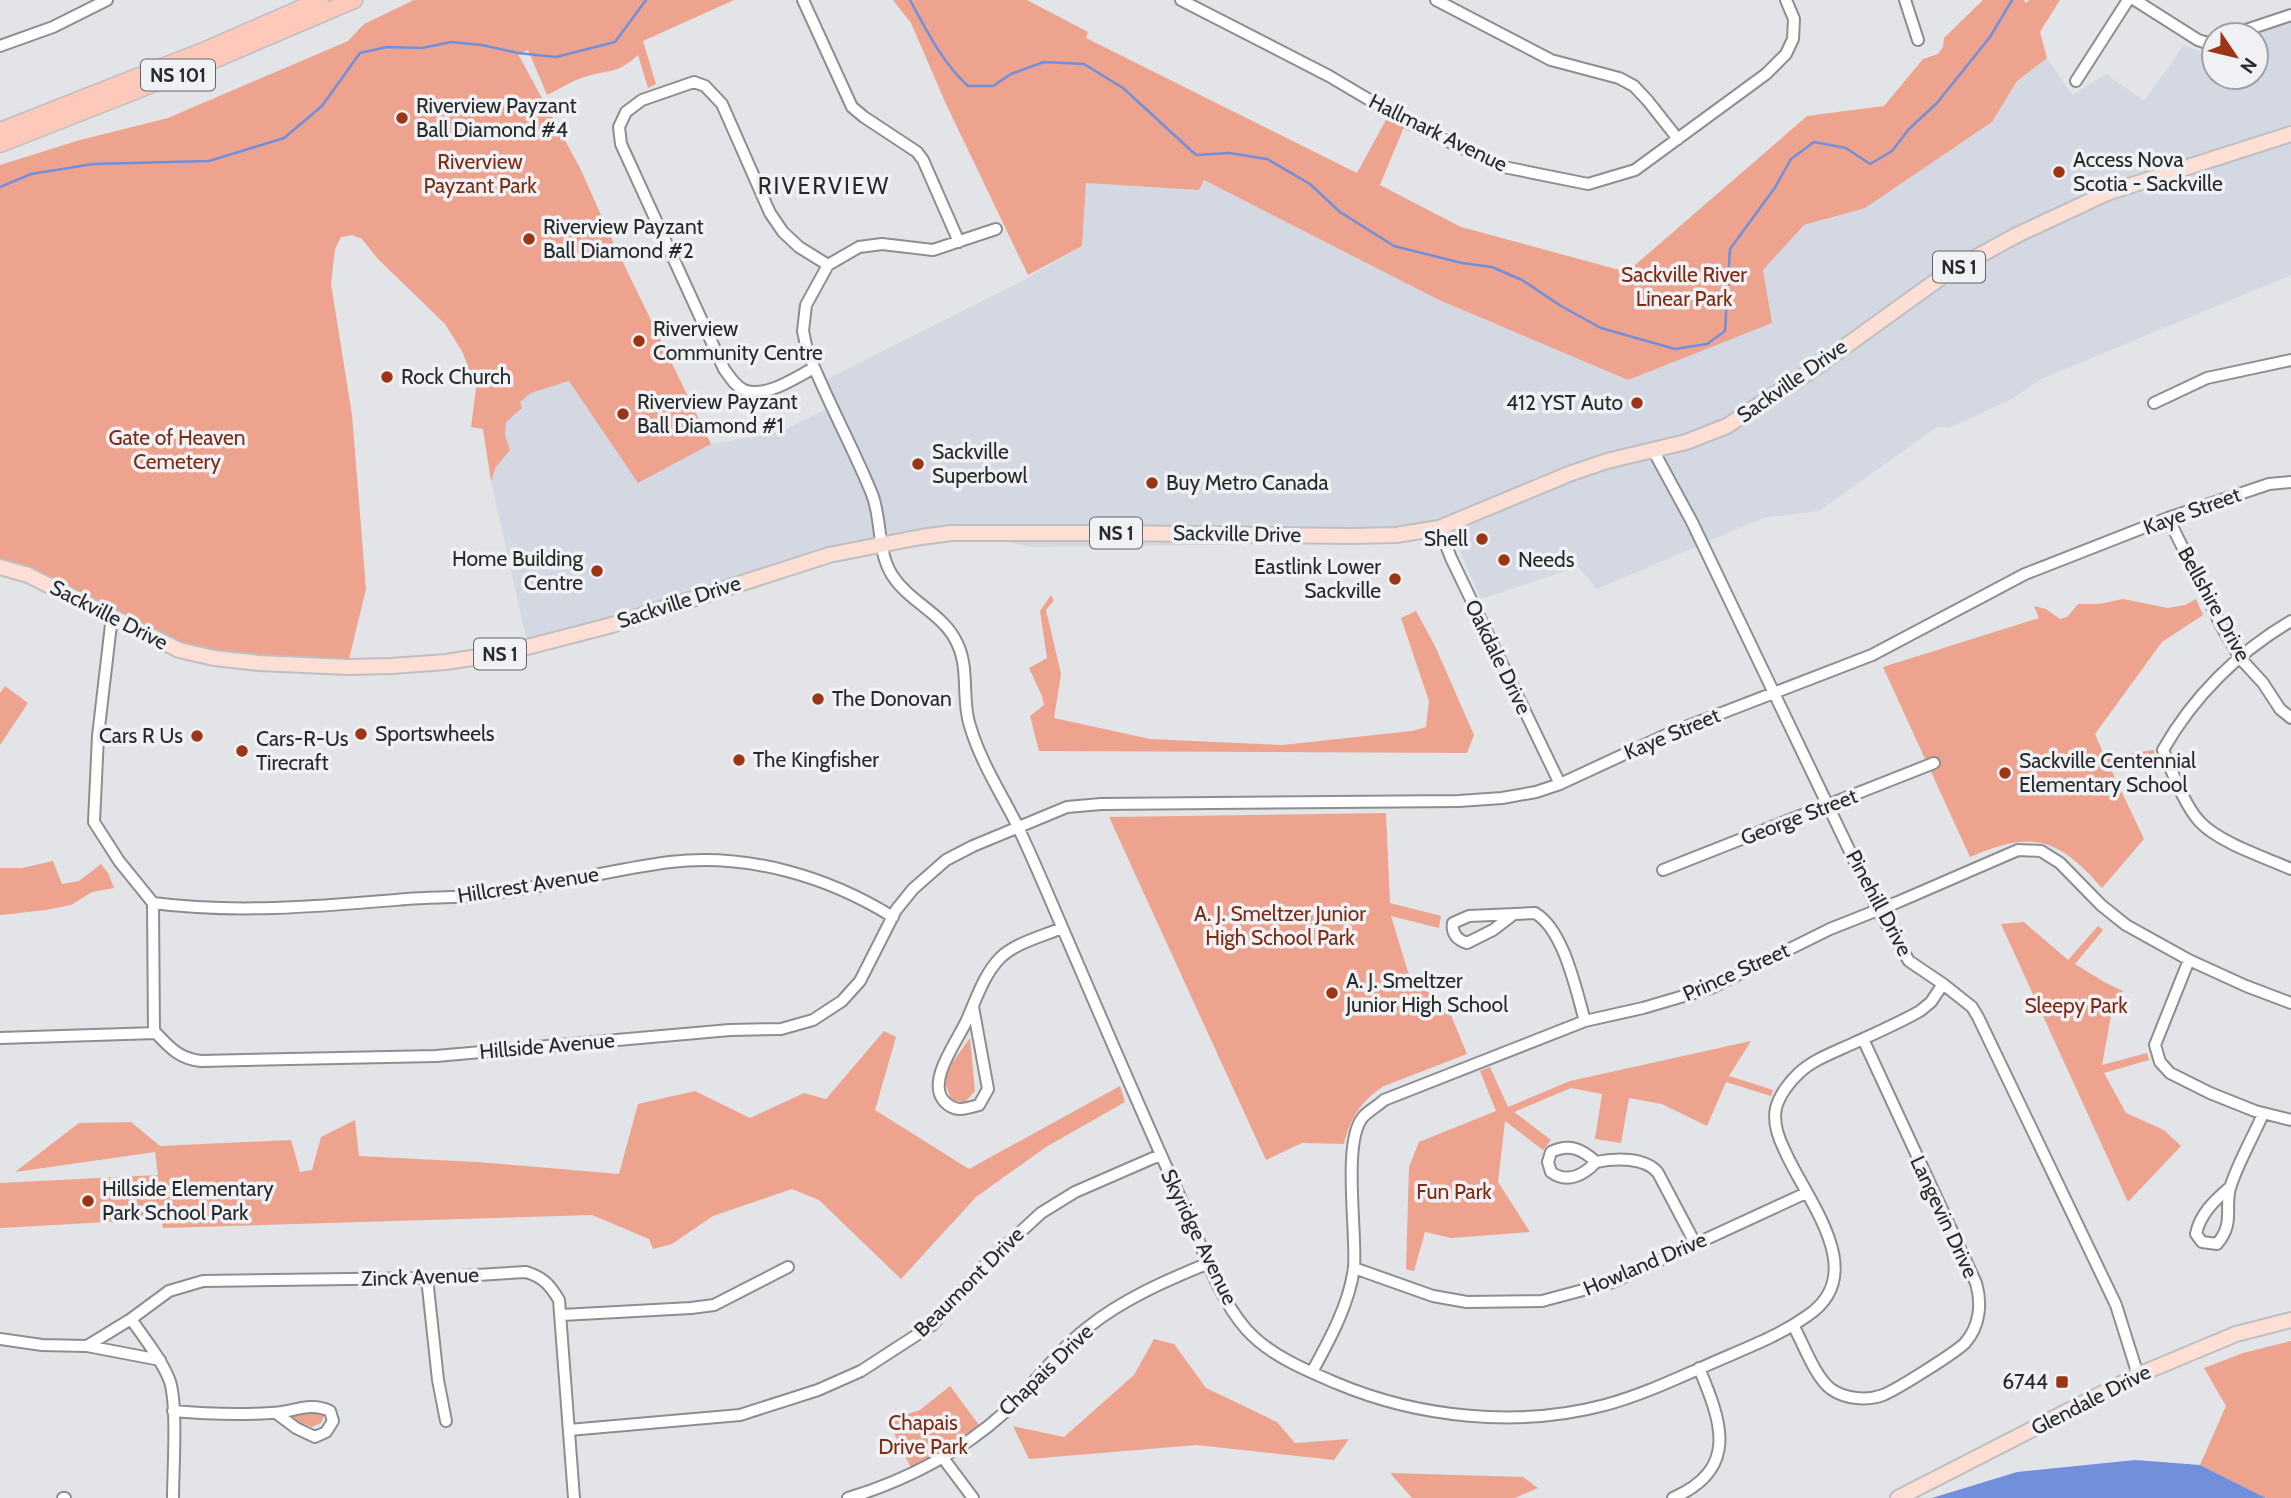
<svg xmlns="http://www.w3.org/2000/svg" width="2291" height="1498" font-family="Cabin,sans-serif">
  <style>
    .built { fill: #d4d8e2 }
    .green { fill: #eda38e }
    .water { fill: #718fdb }
    .lines { fill: none; stroke-linecap: round; stroke-linejoin: round }
    .stream { stroke: #718fdb; stroke-width: 2.5 }
    .minor-casing { stroke: #8d8e91; stroke-width: 14 }
    .major-casing { stroke: #bebfbf; stroke-width: 18 }
    .highway-casing { stroke: #bebfbf; stroke-width: 19 }
    .minor { stroke: #fff; stroke-width: 10 }
    .major { stroke: #fddfd6; stroke-width: 14 }
    .highway { stroke: #fcc9ba; stroke-width: 16 }
    .poi-dot { fill: #9c3516; stroke: #f0f1f4; stroke-width: 2.5 }
    .labels { text-anchor: middle; stroke-width: 7; stroke-linejoin: round; paint-order: stroke }
    .shield { fill: #f0f1f4; stroke: #646567; stroke-width: 2 }
    .shield-label { font-size: 19px; font-weight: bold; fill: #28292a }
    .poi-label { font-size: 21px; fill: #28292a; stroke: #f0f1f4; text-anchor: start }
    .street-label { font-size: 21px; fill: #28292a; stroke: #f0f1f4 }
    .park-label { font-size: 21px; fill: #7d2b13; stroke: #f0f1f4 }
    .neighbourhood-label { font-size: 23px; letter-spacing: 2px; fill: #28292a; stroke: #f0f1f4 }
  </style>
  <rect width="100%" height="100%" fill="#e2e4e7"/>
  <path class="built" d="M2291,21V275L2041,379L2012,399L1949,428L1937,427L1819,511L1763,518L1597,589L1578,567L1481,599L1449,526L1370,543L1031,547L957,531L868,546L528,646L491,481L496,467L510,450L505,435L506,421L522,408L520,402L531,393L570,381L638,483L711,444L780,432L831,407L820,383L1026,279L1082,246L1086,183L1199,190L1204,180L1437,299L1628,380L1762,271L1804,225L1865,208L1992,122L2017,81L2047,58L2072,95L2106,74L2144,101L2184,45L2203,53L2214,49V77H2256V35H2253Z"/>
  <path class="green" d="M414,0H734L643,41L656,84L648,88L638,55C617,74 612,69 588,76C574,79 560,89 547,95L528,50L518,54L580,168L615,246L711,444L638,483L569,381L531,393L520,402L522,408L506,422L505,435L510,450L496,467L491,481L483,429L471,427L476,389L463,353L445,324L378,259L362,239L352,235L341,237L335,249L331,284L352,415L366,589L347,667L214,658L0,567V165L80,140L168,118L348,41L364,24Z
    M893,0H1027L1088,32L1086,38L1357,173L1386,120L1404,127L1380,185L1461,227L1627,272L1807,116L1884,106L1923,59L1938,54L1943,47L1944,38L1983,0H2024L2026,3L2029,0H2060L2040,32L2047,58L2017,81L1992,122L1865,208L1804,225L1763,270L1772,323L1628,380L1437,299L1204,180L1199,190L1086,183L1082,246L1028,275L946,104L911,23Z
    M1051,595L1054,600L1046,610L1061,674L1054,718L1150,739L1282,745L1412,731L1426,727L1429,701L1401,618L1416,611L1435,646L1474,735L1467,753L1039,751L1030,716L1044,705L1042,696L1029,668L1047,658L1040,611Z
    M2123,599L2168,608L2185,605L2196,599L2203,615L2162,642L2095,734L2105,757L2154,750L2155,756L2108,763L2144,839L2102,888C2058,837 2032,830 1970,857L1883,667L2039,618L2034,606L2046,609L2060,619L2067,617L2078,604H2099Z
    M5,686L28,703L0,745V693Z
    M1386,813L1390,903L1441,916L1439,928L1391,916L1408,972L1450,1013L1467,1054L1384,1086C1361,1101 1350,1118 1344,1144L1302,1143L1266,1160L1109,817Z
    M53,861L62,884L79,881L101,864L108,873L114,888L92,892L71,905L46,910L0,915V868H22Z
    M2024,922L2068,960L2098,926L2103,930L2075,964L2106,983L2123,991L2111,1016L2102,1065L2147,1053L2149,1060L2104,1073L2126,1113L2164,1130L2181,1146L2128,1202L2001,924Z
    M884,1031L896,1037L875,1110L969,1169L1120,1086L1125,1102L1046,1147L976,1197L901,1279L819,1200L792,1189L713,1216L672,1244L653,1249L649,1239L592,1215L163,1228L161,1219L0,1228V1183L158,1175L155,1152L15,1172L79,1123L131,1122L160,1146L291,1140L300,1172L312,1170L321,1137L355,1120L359,1156L477,1162L619,1174L638,1104L695,1091L750,1118L804,1093L826,1099Z
    M970,1038L975,1091L965,1102L952,1101L944,1081L952,1063Z
    M1751,1041L1729,1076L1773,1090L1771,1096L1726,1082L1707,1126L1662,1104L1629,1098L1621,1143L1595,1139L1602,1094L1571,1088L1514,1112L1551,1140L1543,1150L1505,1121L1498,1182L1530,1232L1451,1238L1425,1232L1414,1271L1406,1269L1409,1167L1419,1142L1496,1111L1480,1071L1490,1067L1508,1107L1570,1081Z
    M1154,1339L1174,1344L1206,1388L1277,1422L1295,1443L1349,1439L1334,1460L1197,1445L1029,1459L1013,1426L1064,1437L1134,1375Z
    M2291,1341V1498H2266L2200,1465L2226,1406L2204,1368L2243,1353Z
    M950,1386L979,1425L933,1457L911,1468L888,1421L920,1410Z
    M309,1410L325,1414L321,1423L312,1427L296,1421L292,1416Z
    M1390,1473L1523,1477L1538,1488L1515,1498H1412Z"/>
  <path class="water" d="M2135,1460L2200,1465L2266,1498H1932L2017,1472Z"/>
  <g class="lines">
    <path class="stream" d="M910,0C927,31 942,62 968,86H993L1011,74L1044,62L1084,64L1123,88L1196,155L1229,153L1267,159L1310,184L1340,212L1394,246L1462,263L1492,267L1522,280L1561,306L1601,328L1675,349L1707,344L1725,331L1730,249L1774,189L1791,159L1814,142L1846,148L1870,164L1892,151L1909,129L1937,103L1990,37L2012,0
      M0,187L31,174L93,164L209,161L284,138L322,106L360,53L387,47L422,48L451,42L482,45L518,53L556,57L615,42L646,0"/>
    <defs>
      <path id="minor" d="M803,0L852,107L864,117L917,152L923,160L959,242
        M1181,0L1329,76L1405,121L1473,153L1504,167L1588,184L1635,170L1766,74L1786,54L1793,39L1794,19L1786,0
        M1436,0L1551,60L1619,78L1634,86L1648,101L1678,139
        M1905,0L1918,40
        M2135,0L2198,40L2207,43L2214,41
        M2231,35L2291,15
        M0,46L53,27L107,0
        M2076,81L2128,0
        M996,229L933,250L882,244L859,247L828,265L806,305L803,331L807,350C826,399 852,445 872,494C882,520 877,551 892,575C909,602 944,614 957,643C970,669 961,700 970,726C980,760 999,790 1015,821C1032,856 1047,892 1062,927C1104,1024 1145,1121 1189,1217C1205,1255 1219,1298 1246,1329C1269,1355 1305,1370 1336,1383C1419,1418 1518,1428 1605,1405C1639,1396 1671,1381 1703,1367C1738,1351 1776,1338 1807,1316C1872,1273 1805,1199 1784,1149C1778,1137 1773,1122 1776,1108C1779,1096 1789,1082 1799,1073C1814,1059 1835,1052 1854,1043C1876,1033 1899,1023 1920,1011L1931,1002L1943,984
        M814,368C796,377 765,399 744,390C735,386 730,377 724,369L621,144L619,127L626,112L642,100L694,82L705,86L722,104L770,213L783,232L799,247L828,265
        M2154,403L2207,378L2291,360
        M1653,450L1692,522L1878,910L1909,961L1943,984L1972,1007L1978,1017L2116,1305L2138,1375
        M2168,518L2222,627L2240,658L2263,683L2280,709L2291,718
        M1439,528L1451,558L1560,784
        M112,616L98,736L94,822L119,861L153,903L154,1033
        M2291,621C2238,652 2193,697 2163,750C2172,771 2184,805 2200,822C2220,843 2264,857 2291,869
        M1663,870L1934,763
        M153,903C237,914 323,906 407,899C432,897 457,898 481,895C545,888 607,870 670,862C748,853 827,876 893,917
        M1514,914L1493,930L1467,943C1458,940 1451,934 1453,923L1469,916L1535,913C1564,930 1576,990 1585,1021
        M2189,960L2155,1045L2160,1062L2170,1073L2210,1093L2255,1111L2291,1120
        M973,1007L988,1089L979,1105C965,1109 955,1113 944,1101C927,1082 955,1044 965,1024C976,1001 982,977 1000,958C1015,943 1043,936 1062,928
        M0,1038L156,1033C170,1048 180,1059 201,1061L436,1056L730,1030L781,1029L813,1020L842,1001L860,981L896,910L913,889L946,860L973,846L1067,807L1101,804L1459,801L1502,798L1536,792L1560,784L1670,733L1872,655L2025,574L2168,518L2269,484L2291,482
        M1596,1162C1584,1175 1567,1184 1551,1172L1548,1162L1551,1152C1569,1143 1582,1149 1596,1162C1615,1158 1646,1157 1658,1173L1695,1243
        M2229,1188C2214,1201 2200,1214 2196,1234L2202,1242L2217,1244C2236,1222 2223,1206 2231,1185C2239,1161 2253,1137 2263,1114
        M1354,1268L1433,1296L1467,1302L1542,1301L1613,1282L1806,1193
        M427,1278L438,1380L446,1421
        M562,1315L691,1308L714,1305L788,1267
        M131,1319C144,1338 160,1357 169,1379C178,1400 173,1471 173,1498
        M1793,1325C1803,1343 1815,1377 1831,1389C1845,1399 1867,1401 1883,1395C1896,1390 1955,1353 1965,1343C1980,1326 1982,1303 1976,1283L1863,1039
        M0,1339L42,1345L87,1346L160,1360
        M87,1346L131,1319L169,1291L203,1281L427,1278L526,1272C543,1277 550,1285 559,1300L574,1498
        M1312,1372C1329,1341 1350,1303 1354,1267C1357,1233 1342,1141 1363,1117C1368,1111 1378,1106 1384,1100L1585,1021L1643,1008L1711,988L1830,929L1898,902L2018,850L2041,851L2060,863L2101,905L2126,925L2189,960L2246,986L2291,1003
        M173,1411C206,1414 238,1415 271,1413C293,1413 308,1401 330,1411L333,1421L326,1432L315,1437L296,1428L276,1413
        M569,1430L740,1415L818,1390L861,1371L932,1325L986,1264L1041,1213L1075,1192L1160,1155
        M943,1458L973,1498
        M63,1498H65
        M848,1498C905,1481 961,1452 1005,1412C1034,1385 1056,1352 1087,1328C1123,1299 1167,1280 1209,1263
        M1673,1498C1739,1469 1722,1423 1699,1368"/>
      <path id="major" d="M0,567L28,575L179,650L214,658L259,663L347,667L391,666L446,662L504,653L612,625L829,555L921,537L952,533H1110L1351,536L1396,535L1439,528L1569,474L1607,461L1686,442L1727,426L1818,366L1947,273L2017,235L2107,193L2291,134
        M1898,1498L2138,1375L2236,1334L2291,1320"/>
      <path id="highway" d="M0,131L208,49L320,0
        M0,144L211,61L354,0"/>
    </defs>
    <use href="#minor" class="minor-casing"/>
    <use href="#major" class="major-casing"/>
    <use href="#highway" class="highway-casing"/>
    <use href="#minor" class="minor"/>
    <use href="#major" class="major"/>
    <use href="#highway" class="highway"/>
  </g>
  <g class="poi-dot">
    <circle cx="402" cy="118" r="7"/>
    <circle cx="2059" cy="172" r="7"/>
    <circle cx="529" cy="239" r="7"/>
    <circle cx="639" cy="341" r="7"/>
    <circle cx="387" cy="377" r="7"/>
    <circle cx="1637" cy="403" r="7"/>
    <circle cx="623" cy="414" r="7"/>
    <circle cx="918" cy="464" r="7"/>
    <circle cx="1152" cy="483" r="7"/>
    <circle cx="1482" cy="539" r="7"/>
    <circle cx="1504" cy="560" r="7"/>
    <circle cx="597" cy="571" r="7"/>
    <circle cx="1395" cy="579" r="7"/>
    <circle cx="818" cy="699" r="7"/>
    <circle cx="361" cy="734" r="7"/>
    <circle cx="197" cy="736" r="7"/>
    <circle cx="242" cy="751" r="7"/>
    <circle cx="739" cy="760" r="7"/>
    <circle cx="2005" cy="773" r="7"/>
    <circle cx="1332" cy="993" r="7"/>
    <circle cx="88" cy="1201" r="7"/>
    <rect x="2055" y="1375" width="14" height="14" rx="3.5"/>
  </g>
  <g class="labels">
    <g class="shield">
      <rect x="141" y="59.5" width="74" height="31" rx="5"/>
      <rect x="1933" y="251.5" width="52" height="31" rx="5"/>
      <rect x="1090" y="517.5" width="52" height="31" rx="5"/>
      <rect x="474" y="638.5" width="52" height="31" rx="5"/>
    </g>
    <g class="shield-label">
      <text x="178" y="82">NS 101</text>
      <text x="1959" y="274">NS 1</text>
      <text x="1116" y="540">NS 1</text>
      <text x="500" y="661">NS 1</text>
    </g>
    <g class="poi-label">
      <text x="416" y="113">Riverview Payzant<tspan x="416" dy="24">Ball Diamond #4</tspan></text>
      <text x="2073" y="167">Access Nova<tspan x="2073" dy="24">Scotia - Sackville</tspan></text>
      <text x="543" y="234">Riverview Payzant<tspan x="543" dy="24">Ball Diamond #2</tspan></text>
      <text x="653" y="336">Riverview<tspan x="653" dy="24">Community Centre</tspan></text>
      <text x="401" y="384">Rock Church</text>
      <text x="637" y="409">Riverview Payzant<tspan x="637" dy="24">Ball Diamond #1</tspan></text>
      <text x="1623" y="410" text-anchor="end">412 YST Auto</text>
      <text x="932" y="459">Sackville<tspan x="932" dy="24">Superbowl</tspan></text>
      <text x="1166" y="490">Buy Metro Canada</text>
      <text x="1468" y="546" text-anchor="end">Shell</text>
      <text x="583" y="566" text-anchor="end">Home Building<tspan x="583" dy="24">Centre</tspan></text>
      <text x="1518" y="567">Needs</text>
      <text x="1381" y="574" text-anchor="end">Eastlink Lower<tspan x="1381" dy="24">Sackville</tspan></text>
      <text x="832" y="706">The Donovan</text>
      <text x="375" y="741">Sportswheels</text>
      <text x="183" y="743" text-anchor="end">Cars R Us</text>
      <text x="256" y="746">Cars-R-Us<tspan x="256" dy="24">Tirecraft</tspan></text>
      <text x="753" y="767">The Kingfisher</text>
      <text x="2019" y="768">Sackville Centennial<tspan x="2019" dy="24">Elementary School</tspan></text>
      <text x="1346" y="988">A. J. Smeltzer<tspan x="1346" dy="24">Junior High School</tspan></text>
      <text x="102" y="1196">Hillside Elementary<tspan x="102" dy="24">Park School Park</tspan></text>
      <text x="2048" y="1389" text-anchor="end">6744</text>
    </g>
    <g class="street-label">
      <text transform="translate(1438 133) rotate(26)" y="7">Hallmark Avenue</text>
      <text transform="translate(1792 381) rotate(-35)" y="7">Sackville Drive</text>
      <text transform="translate(2192 511) rotate(-20)" y="7">Kaye Street</text>
      <text transform="translate(1237 534) rotate(1)" y="7">Sackville Drive</text>
      <text transform="translate(679 602) rotate(-18)" y="7">Sackville Drive</text>
      <text transform="translate(2214 604) rotate(61)" y="7">Bellshire Drive</text>
      <text transform="translate(109 615) rotate(27)" y="7">Sackville Drive</text>
      <text transform="translate(1498 657) rotate(64)" y="7">Oakdale Drive</text>
      <text transform="translate(1672 734) rotate(-23)" y="7">Kaye Street</text>
      <text transform="translate(1799 817) rotate(-21)" y="7">George Street</text>
      <text transform="translate(528 885) rotate(-9)" y="7">Hillcrest Avenue</text>
      <text transform="translate(1879 903) rotate(62)" y="7">Pinehill Drive</text>
      <text transform="translate(1736 972) rotate(-24)" y="7">Prince Street</text>
      <text transform="translate(547 1046) rotate(-5)" y="7">Hillside Avenue</text>
      <text transform="translate(1944 1217) rotate(65)" y="7">Langevin Drive</text>
      <text transform="translate(1199 1237) rotate(64)" y="7">Skyridge Avenue</text>
      <text transform="translate(1645 1264) rotate(-23)" y="7">Howland Drive</text>
      <text transform="translate(420 1277) rotate(-2)" y="7">Zinck Avenue</text>
      <text transform="translate(969 1282) rotate(-45)" y="7">Beaumont Drive</text>
      <text transform="translate(1046 1370) rotate(-44)" y="7">Chapais Drive</text>
      <text transform="translate(2091 1400) rotate(-27)" y="7">Glendale Drive</text>
    </g>
    <g class="park-label">
      <text x="480" y="169">Riverview<tspan x="480" dy="24">Payzant Park</tspan></text>
      <text x="1684" y="282">Sackville River<tspan x="1684" dy="24">Linear Park</tspan></text>
      <text x="177" y="445">Gate of Heaven<tspan x="177" dy="24">Cemetery</tspan></text>
      <text x="1280" y="921">A. J. Smeltzer Junior<tspan x="1280" dy="24">High School Park</tspan></text>
      <text x="2076" y="1013">Sleepy Park</text>
      <text x="1454" y="1199">Fun Park</text>
      <text x="923" y="1430">Chapais<tspan x="923" dy="24">Drive Park</tspan></text>
    </g>
    <g class="neighbourhood-label">
      <text x="824" y="194">RIVERVIEW</text>
    </g>
  </g>
  <g transform="translate(2235 56) rotate(125)"><circle r="33" fill="#f0f1f4" stroke="#a0a1a3" stroke-width="2"/>
  <path d="M0-5L12 26L0 18L-12 26Z" fill="#9c3516"/>
  <text y="-10" font-size="19" font-weight="bold" text-anchor="middle" fill="#28292a">N</text>
  </g>
</svg>
